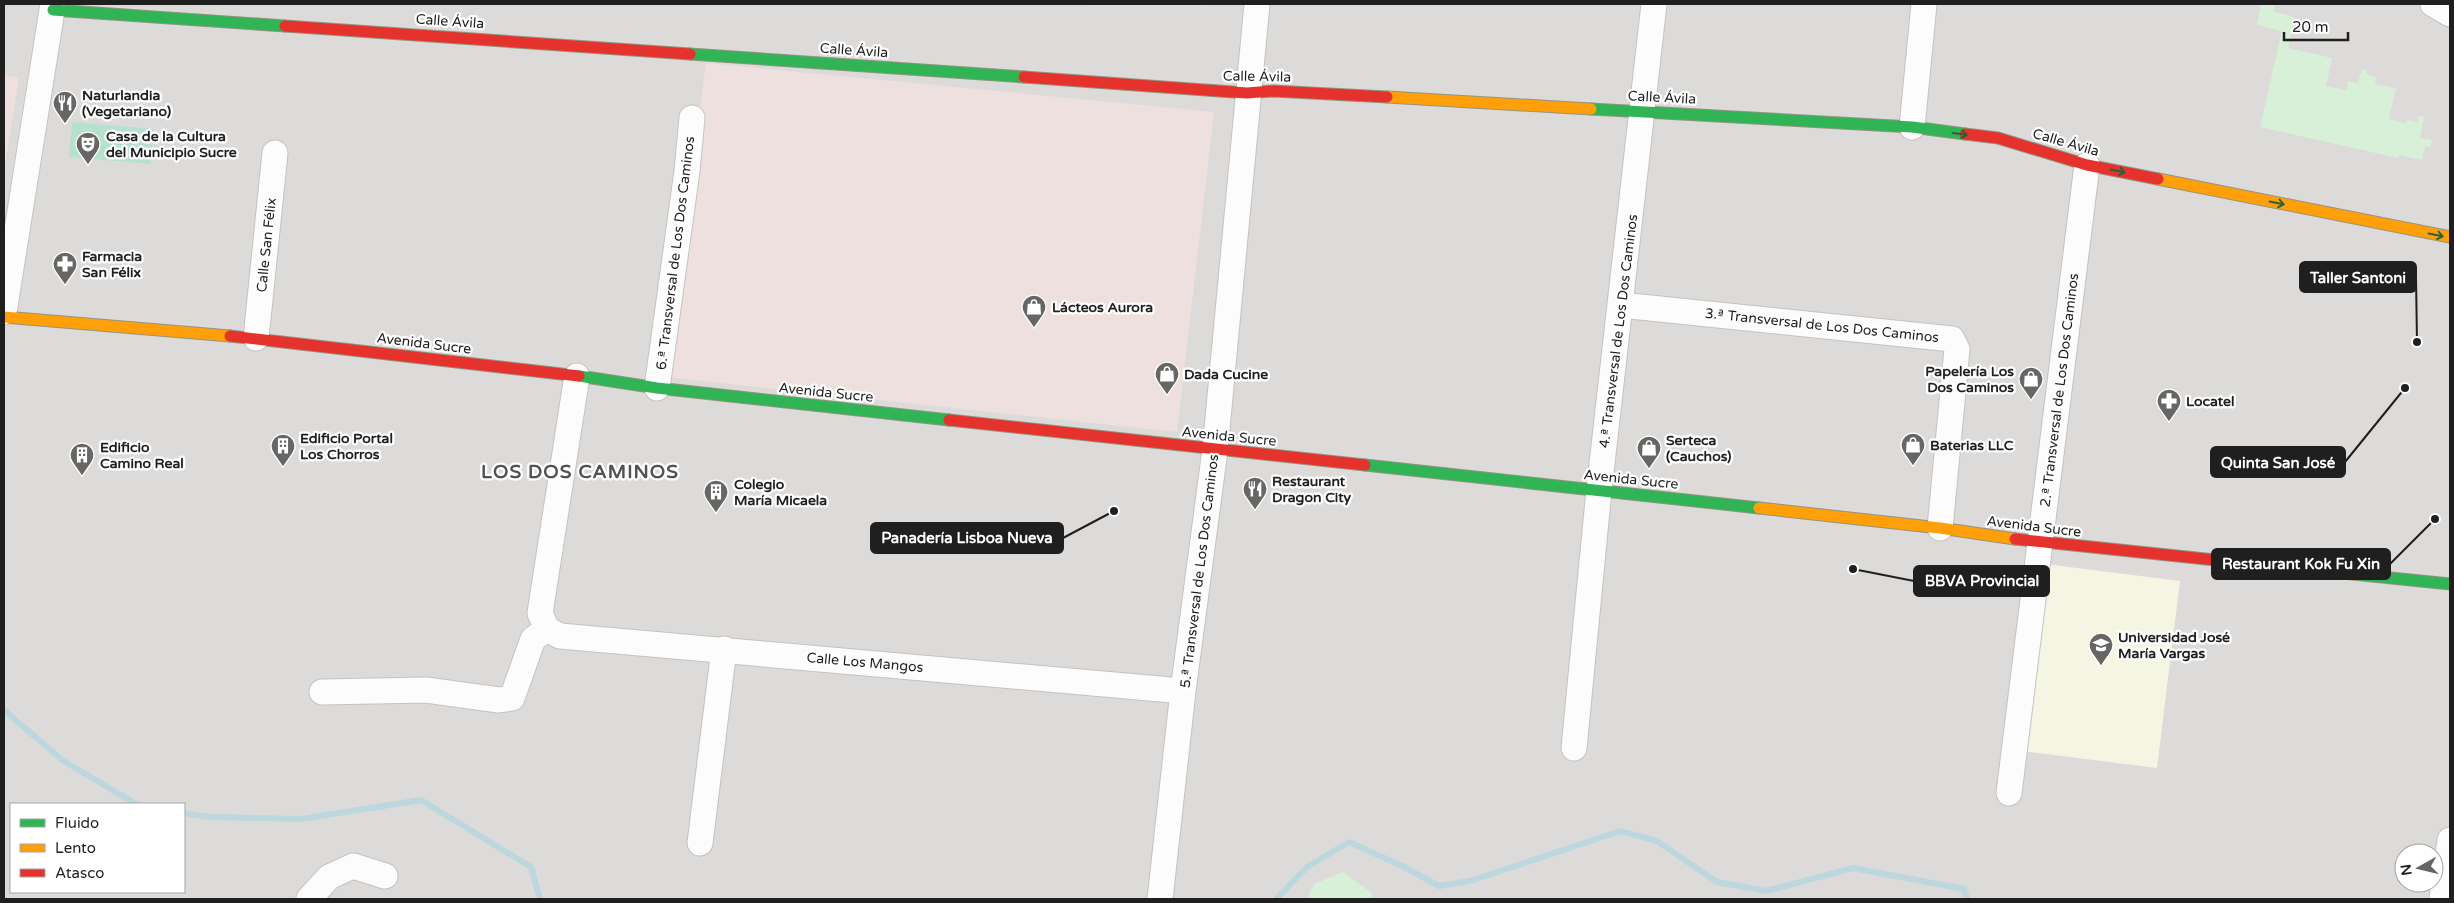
<svg xmlns="http://www.w3.org/2000/svg" width="2454" height="903" font-family="'Varela Round',sans-serif">
  <style>
    .residential { fill: #dcdbd9; fill-rule: evenodd }
    .commercial { fill: #eee0de }
    .education { fill: #f5f5e4 }
    .park { fill: #d8f0d8 }
    .pitch { fill: #b6e1cf }
    .parking { fill: #dddcdb }
    .lines { fill: none; stroke-linecap: round; stroke-linejoin: round }
    .stream { stroke: #bdd7de; stroke-width: 6 }
    .street-casing { stroke: #c4c3c2; stroke-width: 27 }
    .fast-casing { stroke: #949581; stroke-width: 13 }
    .slow-casing { stroke: #949581; stroke-width: 13 }
    .jam-casing { stroke: #949581; stroke-width: 13 }
    .street { stroke: #fcfcfc; stroke-width: 25 }
    .fast { stroke: #30b455; stroke-width: 11 }
    .slow { stroke: #ff9f0a; stroke-width: 11 }
    .jam { stroke: #e5322d; stroke-width: 11 }
    .oneway { stroke: #276237 }
    .labels { text-anchor: middle; stroke-width: 4.5; stroke-linejoin: round; paint-order: stroke }
    .street-label { font-size: 14px; fill: #1f1f1f; stroke: #fff }
    .poi-label { font-size: 14px; font-weight: bold; fill: #1f1f1f; stroke: #fff; text-anchor: start }
    .district-label { font-size: 19px; font-weight: bold; letter-spacing: 1px; fill: #525252; stroke: #fff }
    .leader { fill: none; stroke: #1f1f1f; stroke-width: 2 }
    .callout-dot { fill: #1f1f1f; stroke: #fff; stroke-width: 2 }
    .callout { fill: #1f1f1f; stroke: #1f1f1f; stroke-width: 2 }
    .callout-label { font-size: 15px; text-anchor: middle; font-weight: bold; fill: #fff }
  </style>
  <rect width="100%" height="100%" fill="#edebe8"/>
  <path class="residential" d="M4,4H2450V899H4ZM11,804H184V892H11ZM2404,853H2434V883H2404Z"/>
  <path class="commercial" d="M706,63L1214,112L1177,432L665,377Z
    M4,75L19,78L4,170Z"/>
  <path class="education" d="M2045,564L2180,581L2157,768L2022,751Z"/>
  <path class="park" d="M2261,4H2275L2274,12L2295,17L2288,48L2332,58L2326,86L2346,90L2348,81L2358,83L2362,69L2367,70L2366,74L2376,77L2375,84L2396,88L2389,119L2406,123L2407,120L2418,122L2419,116L2424,117L2420,138L2432,140L2430,147L2425,146L2422,160L2399,155L2398,158L2260,127L2282,31L2257,25Z
    M1343,872L1372,893V899H1307L1314,884Z"/>
  <path class="pitch" d="M72,122L154,129L150,164L69,157Z"/>
  <path class="parking" d="M1087,4H1206L1200,59L1082,45Z
    M2218,342L2290,352L2267,522L2194,512Z"/>
  <g class="lines">
    <path class="stream" d="M4,710L62,760L136,804
      M184,813L209,817L301,819L421,800L531,867L540,899
      M1276,899L1307,867L1349,842L1402,866L1439,886L1470,881L1620,831L1657,841L1717,882L1766,891L1853,868L1964,889L1967,899"/>
    <defs>
      <path id="street" d="M2433,4L2450,14
        M1912,127L1924,4
        M1621,305L1952,339L1957,349L1940,528
        M4,312L53,4
        M256,338L275,153
        M657,388L687,171L692,118
        M547,629L560,636L1183,691
        M547,629L540,613L577,376
        M322,692L426,690L499,700L512,698L533,639L547,629
        M1574,748L1599,490L1654,4
        M2009,793L2087,165
        M700,843L724,649
        M309,899L329,877L353,866L385,876
        M1160,899L1183,691L1215,450L1257,4
        M2442,899L2450,840"/>
      <path id="fast" d="M53,10L285,26
        M690,54L1024,77
        M1591,109L1912,127L1965,134
        M579,376L657,388L949,420
        M1365,465L1759,508
        M2244,563L2450,584"/>
      <path id="slow" d="M1387,97L1591,109
        M2158,179L2450,237
        M4,317L230,336
        M1759,508L1940,528L2015,539"/>
      <path id="jam" d="M285,26L690,54
        M1024,77L1247,93L1273,91L1387,97
        M1965,134L1998,138L2087,165L2158,179
        M230,336L579,376
        M949,420L1365,465
        M2015,539L2244,563"/>
    </defs>
    <use href="#street" class="street-casing"/>
    <use href="#fast" class="fast-casing"/>
    <use href="#slow" class="slow-casing"/>
    <use href="#jam" class="jam-casing"/>
    <use href="#street" class="street"/>
    <use href="#fast" class="fast"/>
    <use href="#slow" class="slow"/>
    <use href="#jam" class="jam"/>
  </g>
  <defs><path id="oneway-shaft" d="M-6 0H5M1.5-3L5.5 0L1.5 3" fill="none" stroke-width="1.6" stroke-linecap="round" stroke-linejoin="round" transform="scale(1.25)"/></defs>
  <g class="oneway">
    <use href="#oneway-shaft" transform="translate(1960 134) rotate(7)"/>
    <use href="#oneway-shaft" transform="translate(2118 171) rotate(11)"/>
    <use href="#oneway-shaft" transform="translate(2277 203) rotate(11)"/>
    <use href="#oneway-shaft" transform="translate(2436 235) rotate(11)"/>
  </g>
  <defs>
    <symbol id="restaurant-pin" viewBox="-11 -11 22 30"><path d="M0 17L-7.5 6A9.5 9.5 0 1 1 7.5 6Z" fill="#676665" stroke="#fff"/><path d="M-5-6h1v4h1v-4h1v4h1v-4h1v5L-1.5 .5V6h-2V.5L-5-1ZM5-6V6H3V1.5H1.5Q1.5-4 5-6Z" fill="#fff"/></symbol>
    <symbol id="theatre-pin" viewBox="-11 -11 22 30"><path d="M0 17L-7.5 6A9.5 9.5 0 1 1 7.5 6Z" fill="#676665" stroke="#fff"/><path d="M-5-5.5Q0-4 5-5.5V0Q5 5 0 6Q-5 5-5 0ZM-3.3-2.5H-1v1.5H-3.3ZM1-2.5H3.3v1.5H1ZM-2.8 1Q0 5.5 2.8 1Z" fill="#fff"/></symbol>
    <symbol id="pharmacy-pin" viewBox="-11 -11 22 30"><path d="M0 17L-7.5 6A9.5 9.5 0 1 1 7.5 6Z" fill="#676665" stroke="#fff"/><path d="M-2-6h4v4h4v4h-4v4h-4v-4h-4v-4h4Z" fill="#fff"/></symbol>
    <symbol id="shop-pin" viewBox="-11 -11 22 30"><path d="M0 17L-7.5 6A9.5 9.5 0 1 1 7.5 6Z" fill="#676665" stroke="#fff"/><path d="M-5-2.5h2.3a2.7 3.5 0 0 1 5.4 0H5L5.5 6h-11ZM-1.5-2.5h3a1.5 2.3 0 0 0-3 0Z" fill="#fff"/></symbol>
    <symbol id="building-pin" viewBox="-11 -11 22 30"><path d="M0 17L-7.5 6A9.5 9.5 0 1 1 7.5 6Z" fill="#676665" stroke="#fff"/><path d="M-4-6H4V6H1V3H-1V6H-4ZM-2.5-4.3h1.7v1.8h-1.7ZM.8-4.3h1.7v1.8H.8ZM-2.5-1h1.7V.8h-1.7ZM.8-1h1.7V.8H.8Z" fill="#fff"/></symbol>
    <symbol id="university-pin" viewBox="-11 -11 22 30"><path d="M0 17L-7.5 6A9.5 9.5 0 1 1 7.5 6Z" fill="#676665" stroke="#fff"/><path d="M0-5L7-2L0 1L-7-2ZM-4 1L0 2.5L4 1V4Q0 6-4 4Z" fill="#fff"/></symbol>
  </defs>
  <g fill-rule="evenodd">
    <use href="#restaurant-pin" x="51" y="89" width="28" height="38"/>
    <use href="#theatre-pin" x="74" y="130" width="28" height="38"/>
    <use href="#pharmacy-pin" x="51" y="250" width="28" height="38"/>
    <use href="#shop-pin" x="1020" y="293" width="28" height="38"/>
    <use href="#shop-pin" x="1153" y="360" width="28" height="38"/>
    <use href="#shop-pin" x="2017" y="365" width="28" height="38"/>
    <use href="#pharmacy-pin" x="2155" y="387" width="28" height="38"/>
    <use href="#shop-pin" x="1899" y="431" width="28" height="38"/>
    <use href="#building-pin" x="269" y="432" width="28" height="38"/>
    <use href="#shop-pin" x="1635" y="434" width="28" height="38"/>
    <use href="#building-pin" x="68" y="441" width="28" height="38"/>
    <use href="#restaurant-pin" x="1241" y="475" width="28" height="38"/>
    <use href="#building-pin" x="702" y="478" width="28" height="38"/>
    <use href="#university-pin" x="2087" y="631" width="28" height="38"/>
  </g>
  <g class="labels">
    <g class="street-label">
      <text transform="translate(450 21) rotate(4)" y="5">Calle Ávila</text>
      <text transform="translate(854 50) rotate(4)" y="5">Calle Ávila</text>
      <text transform="translate(1257 76) rotate(1)" y="5">Calle Ávila</text>
      <text transform="translate(1662 97) rotate(3)" y="5">Calle Ávila</text>
      <text transform="translate(2066 142) rotate(16)" y="5">Calle Ávila</text>
      <text transform="translate(266 245) rotate(-84)" y="5">Calle San Félix</text>
      <text transform="translate(675 253) rotate(-83)" y="5">6.ª Transversal de Los Dos Caminos</text>
      <text transform="translate(1822 325) rotate(6)" y="5">3.ª Transversal de Los Dos Caminos</text>
      <text transform="translate(1618 331) rotate(-83)" y="5">4.ª Transversal de Los Dos Caminos</text>
      <text transform="translate(424 343) rotate(7)" y="5">Avenida Sucre</text>
      <text transform="translate(2059 390) rotate(-83)" y="5">2.ª Transversal de Los Dos Caminos</text>
      <text transform="translate(826 392) rotate(6)" y="5">Avenida Sucre</text>
      <text transform="translate(1229 436) rotate(6)" y="5">Avenida Sucre</text>
      <text transform="translate(1631 479) rotate(6)" y="5">Avenida Sucre</text>
      <text transform="translate(2034 526) rotate(7)" y="5">Avenida Sucre</text>
      <text transform="translate(1199 571) rotate(-83)" y="5">5.ª Transversal de Los Dos Caminos</text>
      <text transform="translate(865 662) rotate(5)" y="5">Calle Los Mangos</text>
    </g>
    <g class="poi-label">
      <text x="82" y="100">Naturlandia<tspan x="82" dy="16">(Vegetariano)</tspan></text>
      <text x="106" y="141">Casa de la Cultura<tspan x="106" dy="16">del Municipio Sucre</tspan></text>
      <text x="82" y="261">Farmacia<tspan x="82" dy="16">San Félix</tspan></text>
      <text x="1052" y="312">Lácteos Aurora</text>
      <text x="2014" y="376" text-anchor="end">Papelería Los<tspan x="2014" dy="16">Dos Caminos</tspan></text>
      <text x="1184" y="379">Dada Cucine</text>
      <text x="2186" y="406">Locatel</text>
      <text x="300" y="443">Edificio Portal<tspan x="300" dy="16">Los Chorros</tspan></text>
      <text x="1666" y="445">Serteca<tspan x="1666" dy="16">(Cauchos)</tspan></text>
      <text x="1930" y="450">Baterias LLC</text>
      <text x="100" y="452">Edificio<tspan x="100" dy="16">Camino Real</tspan></text>
      <text x="1272" y="486">Restaurant<tspan x="1272" dy="16">Dragon City</tspan></text>
      <text x="734" y="489">Colegio<tspan x="734" dy="16">María Micaela</tspan></text>
      <text x="2118" y="642">Universidad José<tspan x="2118" dy="16">María Vargas</tspan></text>
    </g>
    <g class="district-label">
      <text x="580" y="478">LOS DOS CAMINOS</text>
    </g>
  </g>
  <path class="leader" d="M2417 342L2416 277M2405 388L2345 462M1114 511L1063 538M2435 519L2390 564M1853 569L1914 581"/>
  <g class="callout-dot">
    <circle cx="2417" cy="342" r="5"/>
    <circle cx="2405" cy="388" r="5"/>
    <circle cx="1114" cy="511" r="5"/>
    <circle cx="2435" cy="519" r="5"/>
    <circle cx="1853" cy="569" r="5"/>
  </g>
  <g class="callout">
    <rect x="2300" y="262" width="116" height="30" rx="5"/>
    <rect x="2211" y="447" width="134" height="30" rx="5"/>
    <rect x="871" y="523" width="192" height="30" rx="5"/>
    <rect x="2212" y="549" width="178" height="30" rx="5"/>
    <rect x="1914" y="566" width="135" height="30" rx="5"/>
  </g>
  <g class="callout-label">
    <text x="2358" y="283">Taller Santoni</text>
    <text x="2278" y="468">Quinta San José</text>
    <text x="967" y="543">Panadería Lisboa Nueva</text>
    <text x="2301" y="569">Restaurant Kok Fu Xin</text>
    <text x="1982" y="586">BBVA Provincial</text>
  </g>
  <rect width="2454" height="903" fill="none" stroke="#1f1f1f" stroke-width="10"/>
  <rect x="10" y="803" width="175" height="90" fill="#ffffff" stroke="#a5a5a5"/>
  <rect x="20" y="819" width="25" height="8" fill="#30b455" stroke="#a5a5a5"/>
  <text x="55" y="828" font-size="15" fill="#1f1f1f">Fluido</text>
  <rect x="20" y="844" width="25" height="8" fill="#ff9f0a" stroke="#a5a5a5"/>
  <text x="55" y="853" font-size="15" fill="#1f1f1f">Lento</text>
  <rect x="20" y="869" width="25" height="8" fill="#e5322d" stroke="#a5a5a5"/>
  <text x="55" y="878" font-size="15" fill="#1f1f1f">Atasco</text>
  <g transform="translate(2419 868) rotate(262)"><circle r="24" fill="#ffffff" stroke="#a5a5a5"/>
  <path d="M0-4L9 19L0 12L-9 19Z" fill="#676665"/>
  <text y="-8" font-size="14" font-weight="bold" text-anchor="middle" fill="#1f1f1f">N</text>
  </g>
  <path d="M2284 32v8h64v-8" fill="none" stroke="#1f1f1f" stroke-width="2.5"/>
  <text x="2292" y="32" font-size="15" fill="#1f1f1f" stroke="#ffffff" stroke-width="4" paint-order="stroke">20 m</text>
</svg>
